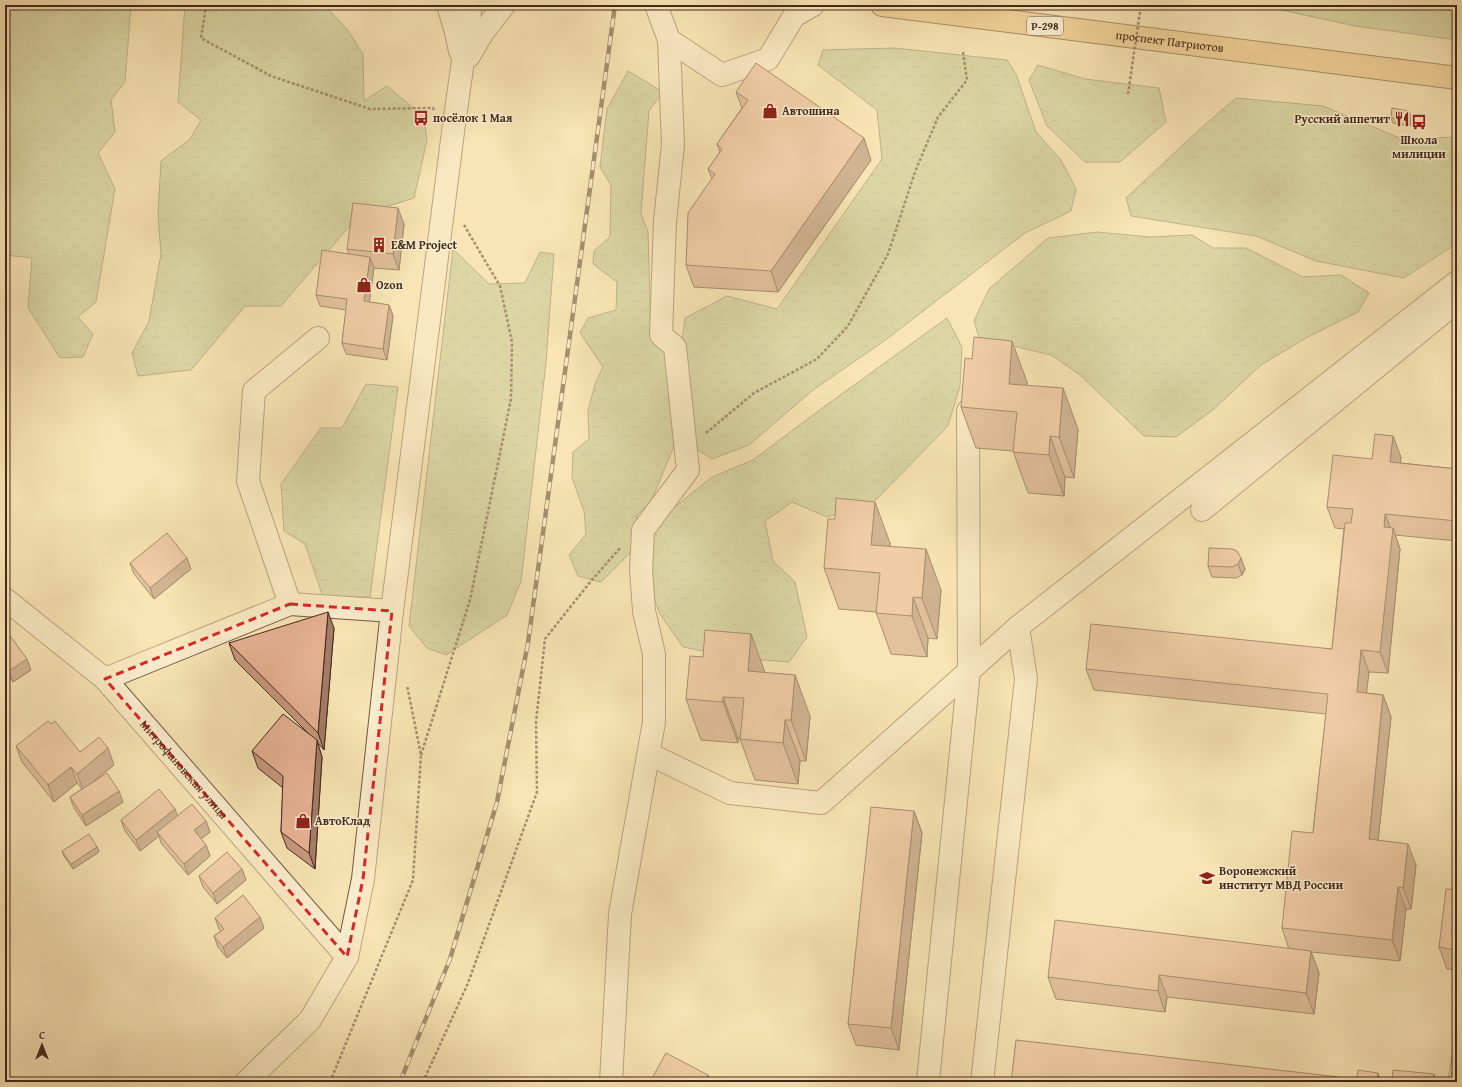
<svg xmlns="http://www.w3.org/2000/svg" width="1462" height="1087" font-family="'Gentium Book Plus',serif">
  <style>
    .forest { fill: url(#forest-crowns); stroke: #7e7656 }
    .pitch { fill: #b9c590; stroke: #7e7656 }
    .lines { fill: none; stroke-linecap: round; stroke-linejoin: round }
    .minor-casing { stroke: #715741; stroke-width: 24 }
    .highway-casing { stroke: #44281b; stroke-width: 24 }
    .path { stroke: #44281b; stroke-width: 2.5; stroke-dasharray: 3 2; stroke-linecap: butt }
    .minor { stroke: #faedce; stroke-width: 22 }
    .highway { stroke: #ecc27a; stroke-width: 22 }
    .rail-casing { stroke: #44281b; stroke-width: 4.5 }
    .rail { stroke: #faedce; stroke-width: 3; stroke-dasharray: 9; stroke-linecap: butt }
    .path-bridge { stroke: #44281b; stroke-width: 2.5; stroke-dasharray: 3 2; stroke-linecap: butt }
    .wall { fill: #c7997f; stroke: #44281b }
    .shaded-wall { fill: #a27d68; stroke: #44281b }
    .building { fill: #e7b294; stroke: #44281b }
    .marked { fill: none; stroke: #d62828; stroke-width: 3; stroke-dasharray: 8 5; stroke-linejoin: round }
    .labels { text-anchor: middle; stroke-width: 3; stroke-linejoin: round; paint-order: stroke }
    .shield { fill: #faedce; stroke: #7b6351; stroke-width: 1 }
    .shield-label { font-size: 11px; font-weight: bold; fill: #44281b }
    .street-label { font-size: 12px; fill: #44281b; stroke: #faedce }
    .poi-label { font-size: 12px; font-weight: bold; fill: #44281b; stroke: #faedce; text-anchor: start }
  </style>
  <defs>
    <pattern id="forest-crowns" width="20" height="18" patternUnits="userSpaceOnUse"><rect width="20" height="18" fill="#b9c590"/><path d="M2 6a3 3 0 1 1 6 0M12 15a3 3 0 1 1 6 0" fill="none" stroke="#a0a97c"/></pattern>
  </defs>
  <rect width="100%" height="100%" fill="#f8e4b4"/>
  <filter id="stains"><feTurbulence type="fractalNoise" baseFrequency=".005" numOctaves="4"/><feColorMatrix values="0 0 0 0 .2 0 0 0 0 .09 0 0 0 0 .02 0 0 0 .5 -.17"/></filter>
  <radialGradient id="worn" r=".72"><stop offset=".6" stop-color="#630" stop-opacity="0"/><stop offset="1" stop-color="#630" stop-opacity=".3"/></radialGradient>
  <path class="forest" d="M5,5H131L125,82L111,100L115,132L98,153L115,189L96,302L78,317L93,334L83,357L60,358L28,308L32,258L5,255Z
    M185,5H324L347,29L363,54L364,101L387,86L424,117L427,140L414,198L359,215L281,306H245L191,370L138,376L132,353L149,321L161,254L158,215L161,161L190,139L201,120L178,102Z
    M1259,5H1457V40L1355,26Z
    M894,48L1007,60L1016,74L1036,132L1061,160L1076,189L1071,211L1025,233L884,341L813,390L749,445L712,459L692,446L680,357L685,318L727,296L777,309L882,159L877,110L818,65L823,50Z
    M1038,65L1085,79L1159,88L1166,122L1120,162H1085L1047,126L1029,80Z
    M628,71L663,92L649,111L641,213L648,232L651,336L673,354L676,441L651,502L637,515L630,553L601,582L578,576L569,555L586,534L584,511L572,478L573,452L589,439L588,411L595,384L603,367L580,333L588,318L616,310L617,282L593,264L594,251L610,237L611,185L600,167L607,109Z
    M1236,98L1323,106L1402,139L1457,137V243L1404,278L1316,261L1256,236L1131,216L1126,198L1201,128Z
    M1097,232L1150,237L1192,235L1213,248H1246L1303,277L1341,275L1369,293L1358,312L1306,338L1261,365L1214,409L1176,437L1144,436L1079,374L1051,355L979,338L974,321L989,289L1048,238Z
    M453,249L489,284L525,283L540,252L554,254L546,363L521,581L507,615L446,655L427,648L409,626Z
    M947,318L962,347L960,386L948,426L872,504L827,517L792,502L765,521L773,561L795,582L807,637L789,662L737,658L683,647L660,614L646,578L656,522L712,477L753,460L821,409Z
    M366,384L398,387L370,597H323L305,544L284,531L281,484L321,428H342Z"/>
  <path class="pitch" d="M1457,1020V1082H1448Z"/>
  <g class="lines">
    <defs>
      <g id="minor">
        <path d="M448,5L456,32L460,51"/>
        <path d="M656,5L669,40L722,75L768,59L794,16L813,5"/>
        <path d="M469,56L483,32L504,5"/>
        <path d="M1202,510L1445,311L1457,304"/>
        <path id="s1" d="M5,599L105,679L347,957"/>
        <path d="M290,604L248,481L254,391L318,338"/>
        <path d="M105,679L290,604L392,611"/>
        <path d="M649,754L730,793L821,803L969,671L968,411"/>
        <path d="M928,1081L969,671L1018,627L1457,282"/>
        <path d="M246,1082L310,1020L347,957L363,879L392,611L454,124L471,5"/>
        <path d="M611,1082L620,914L654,722V654L644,611L641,570L643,530L688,470L675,347L661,335L665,221L673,145L669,40"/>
        <path d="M982,1082L1026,679L1018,627"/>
      </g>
      <g id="highway">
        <path id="s2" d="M882,5L1457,78"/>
      </g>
    </defs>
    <use href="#minor" class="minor-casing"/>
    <use href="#highway" class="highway-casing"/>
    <path class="path" d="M206,5L201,38L271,76L370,109L433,108L434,110
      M706,433L754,393L817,359L848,326L888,254L915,172L938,117L967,80L963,52
      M421,755L470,600L511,399L512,342L500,286L464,225
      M330,1082L413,880L421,755L407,685
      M423,1082L468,983L537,792L536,722L545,639L591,581L620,548"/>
    <use href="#minor" class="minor"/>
    <use href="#highway" class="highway"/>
    <defs>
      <path id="rail" d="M400,1082L450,959L497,802L528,643L615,5"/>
    </defs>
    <use href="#rail" class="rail-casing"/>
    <use href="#rail" class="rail"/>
    <path class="path-bridge" d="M1128,94L1141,5"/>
  </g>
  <path class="wall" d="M736,92L871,160L778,292L694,287L686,265L712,179L708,169L720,152L717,144L742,108Z
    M1411,116L1410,126L1393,123L1391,118Z
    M404,224L399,270L374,268L369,302L389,305L393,316L387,360L346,354L342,343L346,310L320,306L316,295L349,254L347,249Z
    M1027,382V385L1078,429L1074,478L1065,477L1064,496L1028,493L1013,451L976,448L961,407Z
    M1401,457L1400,463L1457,469V541L1395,535L1400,549L1388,673L1369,672L1366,693L1383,695L1391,717L1378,840L1416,865L1411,909H1406L1400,961L1311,952L1319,973L1314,1014L1167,997L1165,1012L1056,999L1048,977L1289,949L1282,928L1313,833L1326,714L1094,690L1086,669L1332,649L1344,529L1335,528L1327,507L1372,459Z
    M890,543V546L941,590L937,639L928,638L927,657L891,654L876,612L839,609L824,568Z
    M1232,549L1245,569L1242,575L1236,578L1212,577L1208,566Z
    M130,563L191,569L154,599L134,574Z
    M334,628L324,750L317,742L322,757L315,869L287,848L281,832L283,788L258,768L252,751L310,735L235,660L229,643Z
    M5,635L31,670L13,682L5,671Z
    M765,672L810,716L806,761H800L798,784L755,780L740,739V738H738V743L701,740L686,699Z
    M51,724L80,752L114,765L90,784L123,802L86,826L74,808L70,797L82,789L77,783L54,802L22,762L16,746Z
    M914,811L922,833L899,1050L856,1045L848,1024Z
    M177,816L206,821L210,832L201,839L206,845L210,856L188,875L161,843L159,836L140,851L125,831L121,820Z
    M97,847L99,852L73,869L64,856L62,851Z
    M242,869L246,880L217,904L203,887L199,876Z
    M1457,890V970L1447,969L1439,947Z
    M215,918L264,928L227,958L218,947L214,936L221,931L219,929Z"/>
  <path class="shaded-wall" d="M1409,111L1411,116L1410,126L1408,121Z
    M864,138L871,160L778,292L771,271Z
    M398,208L404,224L399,270L393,254Z
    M370,257L374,268L368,312L364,301Z
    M389,305L393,316L387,360L383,349Z
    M1012,341L1027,382L1024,425L1009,384Z
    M1063,388L1078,429L1074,478L1059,437Z
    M1050,436L1065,477L1064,496L1049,455Z
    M1393,436L1401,457L1398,484L1390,462Z
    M875,502L890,543L886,586L871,545Z
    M1385,514L1392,532L1393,528L1400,549L1388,673L1380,652L1384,527Z
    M926,549L941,590L937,639L922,598Z
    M187,558L191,569L154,599L150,588Z
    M1241,558L1245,569L1242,575L1238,564Z
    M913,597L928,638L927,657L912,616Z
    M328,612L334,628L324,750L318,733Z
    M751,634L766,675L748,671Z
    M1361,650L1369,672L1364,714L1357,692Z
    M27,659L31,670L13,682L9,671Z
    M795,675L810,716L806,761L791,720Z
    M1383,695L1391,717L1376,861L1369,839Z
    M723,697L738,738V743L723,702Z
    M785,720L800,761L798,784L783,743Z
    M317,740L322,757L315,869L309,853Z
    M108,748L114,765L83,790L77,774Z
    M71,767L77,783L54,802L48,785Z
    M119,791L123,802L86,826L82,815Z
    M175,809L179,820L157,832L159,836L140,851L136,840Z
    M914,811L922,833L899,1050L891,1028Z
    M206,821L210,832L198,841L194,830Z
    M1408,844L1416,865L1411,909L1403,888Z
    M206,845L210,856L188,875L184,864Z
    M97,847L99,852L73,869L71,864Z
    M242,869L246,880L217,904L213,893Z
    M1398,887L1406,909L1400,961L1392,940Z
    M260,917L264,928L227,958L223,947Z
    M1311,951L1319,973L1314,1014L1306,993Z
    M1159,975L1167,997L1165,1012L1158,991Z
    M1378,1073L1381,1082H1377Z
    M1434,1074L1437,1082H1433Z
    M708,1075L710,1082H704Z"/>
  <path class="building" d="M756,63L864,138L771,271L686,265L688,213L715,174L708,169L722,149L717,144L748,100L736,92Z
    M1392,108L1409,111L1408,121L1391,118Z
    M353,203L398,208L393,254L347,249Z
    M322,250L370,257L364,301L389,305L383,349L342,343L347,299L316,295Z
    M974,337L1012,341L1009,384L1063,388L1059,437L1050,436L1049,455L1013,452L1017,412L961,407L965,358L972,359Z
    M1375,434L1393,436L1390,462L1457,469V521L1385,514L1384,527L1393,528L1380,652L1361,650L1357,692L1383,695L1369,839L1408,844L1403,888L1398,887L1392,940L1282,928L1292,831L1313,833L1328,694L1086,669L1091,624L1332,649L1345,523H1351L1353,509L1327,507L1333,455L1372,459Z
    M836,498L875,502L871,545L926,549L922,598L913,597L912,616L876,613L880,573L824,568L828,519H835Z
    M167,533L187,558L150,588L130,563Z
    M1209,548L1232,549L1237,551L1241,558L1238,564L1232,567L1208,566Z
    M328,612L318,733L229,643Z
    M705,630L751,634L748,671L795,675L791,720H785L783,743L740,739L744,698L723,697V702L686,699L690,656L703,657Z
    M8,633L27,659L9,671L5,665V635Z
    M283,714L317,740L309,853L281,832L283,776L252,751Z
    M48,721L51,724L55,721L80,752L99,737L108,748L77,774L71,767L48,785L16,746Z
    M107,773L119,791L82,815L70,797Z
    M159,789L175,809L136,840L121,820Z
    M192,804L206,821L194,830L206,845L184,864L157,832Z
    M871,807L914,811L891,1028L848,1024Z
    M89,834L97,847L71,864L62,851Z
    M227,852L242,869L213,893L199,876Z
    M1446,889L1457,890V950L1439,947Z
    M243,895L260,917L223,947L214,936L224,929L215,918Z
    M1055,920L1311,951L1306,993L1159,975L1158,991L1048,977Z
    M1016,1040L1339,1077V1082H1011Z
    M666,1053L708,1075L704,1082H650Z
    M1358,1070L1378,1073L1377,1082H1356Z
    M1393,1070L1434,1074L1433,1082H1392Z"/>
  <path d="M0 0H1462V1087H0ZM290,604L392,611L363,879L347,957L105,679Z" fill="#f8e4b4" fill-opacity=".55" fill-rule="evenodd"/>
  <path class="marked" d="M290,604L392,611L363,879L347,957L105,679Z"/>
  <defs>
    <symbol id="shop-bare" viewBox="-9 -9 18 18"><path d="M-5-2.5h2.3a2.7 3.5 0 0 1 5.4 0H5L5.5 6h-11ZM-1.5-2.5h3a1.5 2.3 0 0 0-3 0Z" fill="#8f2418" stroke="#faedce" stroke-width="2.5" paint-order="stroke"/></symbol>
    <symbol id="bus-bare" viewBox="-9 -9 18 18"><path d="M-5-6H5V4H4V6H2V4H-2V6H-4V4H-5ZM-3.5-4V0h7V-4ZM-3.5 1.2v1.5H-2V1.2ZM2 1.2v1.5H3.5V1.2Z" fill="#8f2418" stroke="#faedce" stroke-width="2.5" paint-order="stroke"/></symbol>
    <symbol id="restaurant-bare" viewBox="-9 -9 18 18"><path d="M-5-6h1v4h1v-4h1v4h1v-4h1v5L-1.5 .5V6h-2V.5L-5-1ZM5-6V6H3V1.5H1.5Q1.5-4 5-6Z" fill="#8f2418" stroke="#faedce" stroke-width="2.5" paint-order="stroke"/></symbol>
    <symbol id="building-bare" viewBox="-9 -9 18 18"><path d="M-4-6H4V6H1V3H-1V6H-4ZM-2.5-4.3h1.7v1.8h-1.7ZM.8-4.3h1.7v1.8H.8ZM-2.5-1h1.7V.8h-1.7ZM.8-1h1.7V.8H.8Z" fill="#8f2418" stroke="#faedce" stroke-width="2.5" paint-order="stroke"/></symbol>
    <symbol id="university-bare" viewBox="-9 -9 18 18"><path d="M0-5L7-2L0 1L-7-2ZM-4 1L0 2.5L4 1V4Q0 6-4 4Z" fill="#8f2418" stroke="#faedce" stroke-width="2.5" paint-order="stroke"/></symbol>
  </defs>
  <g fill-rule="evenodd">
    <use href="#shop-bare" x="759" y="100" width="22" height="22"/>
    <use href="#bus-bare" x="410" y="107" width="22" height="22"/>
    <use href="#restaurant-bare" x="1391" y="108" width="22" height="22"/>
    <use href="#bus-bare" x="1408" y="111" width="22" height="22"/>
    <use href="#building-bare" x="368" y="234" width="22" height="22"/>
    <use href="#shop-bare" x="353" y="274" width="22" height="22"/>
    <use href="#shop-bare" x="292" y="810" width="22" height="22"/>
    <use href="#university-bare" x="1196" y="867" width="22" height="22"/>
  </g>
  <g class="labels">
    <rect class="shield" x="1027" y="17" width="36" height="18" rx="3"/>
    <g class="shield-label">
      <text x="1045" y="30">Р-298</text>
    </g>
    <g class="street-label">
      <text dy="4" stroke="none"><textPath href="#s2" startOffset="290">проспект Патриотов</textPath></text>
      <text dy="4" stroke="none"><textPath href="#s1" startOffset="248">Митрофановская улица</textPath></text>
    </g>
    <g class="poi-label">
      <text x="782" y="115">Автошина</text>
      <text x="433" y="122">посёлок 1 Мая</text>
      <text x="1390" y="123" text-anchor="end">Русский аппетит</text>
      <text x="1419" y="144" text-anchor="middle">Школа<tspan x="1419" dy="14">милиции</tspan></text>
      <text x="391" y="249">E&amp;M Project</text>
      <text x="376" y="289">Ozon</text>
      <text x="315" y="825">АвтоКлад</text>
      <text x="1219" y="875">Воронежский<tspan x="1219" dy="14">институт МВД России</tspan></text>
    </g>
  </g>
  <rect width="1462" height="1087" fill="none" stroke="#f8e4b4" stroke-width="20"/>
  <rect x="6" y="6" width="1450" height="1075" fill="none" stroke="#44281b" stroke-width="2"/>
  <rect x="10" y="10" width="1442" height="1067" fill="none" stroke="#44281b"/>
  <g transform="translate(42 1045)" stroke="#faedce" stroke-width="3" paint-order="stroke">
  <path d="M0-3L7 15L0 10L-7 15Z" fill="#44281b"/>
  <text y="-6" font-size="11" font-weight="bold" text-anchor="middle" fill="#44281b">С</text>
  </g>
  <rect width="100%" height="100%" filter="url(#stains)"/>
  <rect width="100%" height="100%" fill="url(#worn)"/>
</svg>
